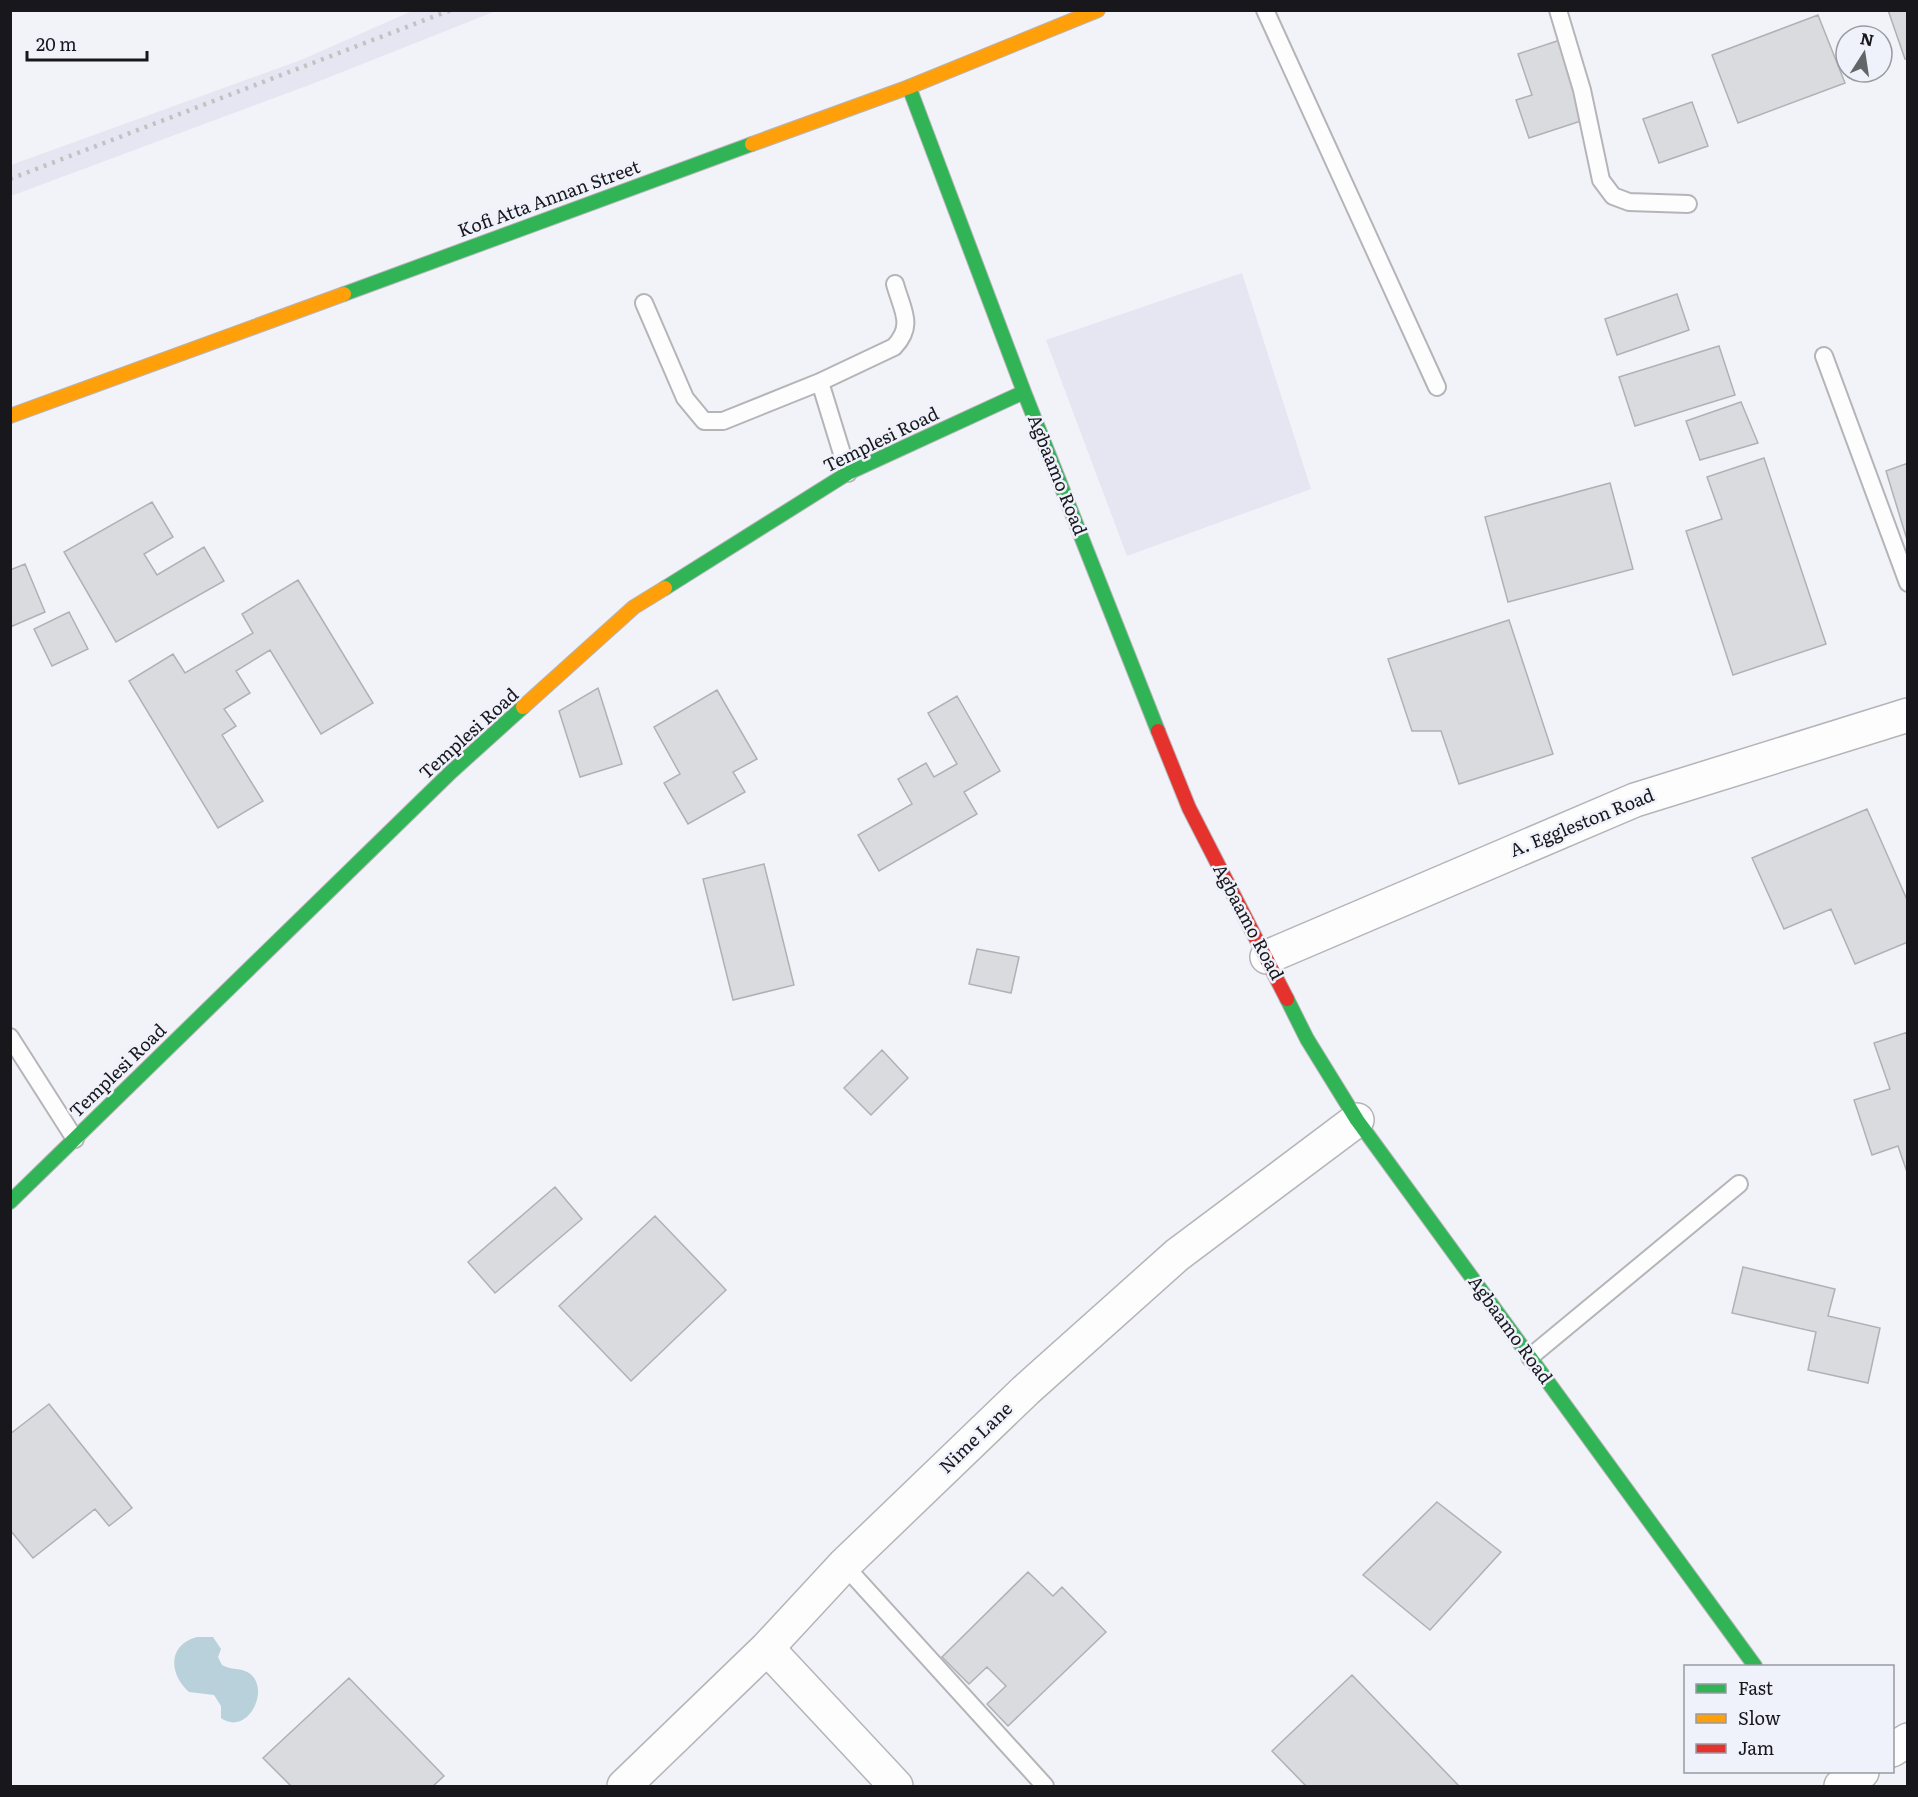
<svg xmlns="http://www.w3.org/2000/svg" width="1918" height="1797" font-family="Literata,serif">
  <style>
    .built { fill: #e5e6f2 }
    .water { fill: #b9d1db }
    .building { fill: #dadbdf; stroke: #b0b1b5; stroke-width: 1.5 }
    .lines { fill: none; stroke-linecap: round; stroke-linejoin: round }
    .lane-casing { stroke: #b5b5b9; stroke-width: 20 }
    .street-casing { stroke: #b5b5b9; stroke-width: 36 }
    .fast-casing { stroke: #b5b5b9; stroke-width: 16 }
    .slow-casing { stroke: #b5b5b9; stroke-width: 16 }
    .jam-casing { stroke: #b5b5b9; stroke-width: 16 }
    .lane { stroke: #fdfdfe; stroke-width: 16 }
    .street { stroke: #fdfdfe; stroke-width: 33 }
    .fast { stroke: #30b455; stroke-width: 14 }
    .slow { stroke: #ff9f0a; stroke-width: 14 }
    .jam { stroke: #e5322d; stroke-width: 14 }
    .rail { stroke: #c2c2c3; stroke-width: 4.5; stroke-dasharray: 3 6; stroke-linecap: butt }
    .labels { text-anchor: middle; stroke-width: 5; stroke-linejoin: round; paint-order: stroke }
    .street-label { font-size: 18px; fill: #18181c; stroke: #eff1fb }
  </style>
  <rect width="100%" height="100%" fill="#f2f3f8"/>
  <path class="built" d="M412,11H496L312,84L11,196V165L301,60Z
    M1242,273L1311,489L1127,556L1046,340Z"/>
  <path class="water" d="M197,1637H213L221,1649L218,1657L222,1665C230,1670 242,1668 249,1673C272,1689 247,1737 221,1718V1706L214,1695L189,1692C169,1674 167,1645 197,1637Z"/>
  <path class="building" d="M1888,10H1908V58L1905,59Z
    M1818,15L1845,83L1738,123L1712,55Z
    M1560,40L1587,119L1529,138L1516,100L1532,95L1518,54Z
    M1692,102L1708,146L1659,163L1643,119Z
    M1677,294L1689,330L1617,355L1605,319Z
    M1719,346L1735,395L1635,426L1619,377Z
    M1741,402L1758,443L1700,460L1686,421Z
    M1764,458L1826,644L1733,675L1686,531L1722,519L1707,477Z
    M1908,463V543L1886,471Z
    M1610,483L1633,569L1508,602L1485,517Z
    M152,502L173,537L144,554L157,575L204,547L224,581L116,642L64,552Z
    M25,564L45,612L10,627V570Z
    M298,580L373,703L321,734L270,650L236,671L250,693L224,709L236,726L222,735L263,801L218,828L129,681L173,654L185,673L253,633L242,614Z
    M69,612L88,649L52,666L34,629Z
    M1509,620L1553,754L1459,784L1441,731H1412L1388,659Z
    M598,688L622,764L580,777L559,711Z
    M717,690L757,759L733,772L745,792L688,824L664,783L680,774L654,727Z
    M957,696L1000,771L964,792L977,814L879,871L858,835L912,804L898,779L926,763L934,777L957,764L928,713Z
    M1867,809L1908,902V942L1855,964L1831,909L1784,929L1752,858Z
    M764,864L794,985L733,1000L703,879Z
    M977,949L1019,957L1011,993L969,984Z
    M1908,1032V1175L1898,1146L1872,1155L1854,1100L1890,1089L1874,1043Z
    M882,1050L908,1078L871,1115L844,1088Z
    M555,1187L582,1219L495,1293L468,1262Z
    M655,1216L726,1290L631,1381L559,1306Z
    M1743,1267L1835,1289L1828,1316L1880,1328L1868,1383L1808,1370L1816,1332L1732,1313Z
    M49,1404L132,1508L109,1526L95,1509L33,1558L10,1530V1434Z
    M1437,1502L1501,1552L1430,1630L1363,1575Z
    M1028,1572L1053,1596L1062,1587L1106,1632L1008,1726L987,1704L1006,1686L987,1667L969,1684L942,1657Z
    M1352,1675L1459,1786H1306L1272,1751Z
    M349,1678L444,1776L433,1786H291L263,1758Z"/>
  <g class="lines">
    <defs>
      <path id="lane" d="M1265,10L1437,387
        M1558,10L1582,90L1601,180L1613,196L1629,202L1688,204
        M644,303L685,398L704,421H723L820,382
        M1824,356L1908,583
        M848,473L820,382L894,347C915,325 902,310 895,284
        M10,1037L75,1139
        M1530,1357L1739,1184
        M844,1565L1045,1786"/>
      <path id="street" d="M1267,957L1635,800L1908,715
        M767,1648L896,1786
        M1892,1750L1908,1740
        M624,1786L767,1648L844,1565L1026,1390L1177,1255L1357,1120
        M1841,1786L1862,1772"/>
      <path id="fast" d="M909,87L1024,392L1158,731
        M344,294L752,144
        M665,588L848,473L1024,392
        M1287,999L1307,1039L1357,1120L1755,1666
        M10,1202L451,772L523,707"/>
      <path id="slow" d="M752,144L909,87L1098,10
        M10,416L344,294
        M523,707L634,607L665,588"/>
      <path id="jam" d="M1158,731L1189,808L1287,999"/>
    </defs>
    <use href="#lane" class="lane-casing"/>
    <use href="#street" class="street-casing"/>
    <use href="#fast" class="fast-casing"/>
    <use href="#slow" class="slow-casing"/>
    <use href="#jam" class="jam-casing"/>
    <use href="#lane" class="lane"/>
    <use href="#street" class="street"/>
    <use href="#fast" class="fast"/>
    <use href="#slow" class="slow"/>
    <use href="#jam" class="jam"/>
    <path class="rail" d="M10,179L451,10"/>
  </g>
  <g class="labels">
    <g class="street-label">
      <text transform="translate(549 199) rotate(-20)" y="6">Kofi Atta Annan Street</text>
      <text transform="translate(881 440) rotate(-26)" y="6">Templesi Road</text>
      <text transform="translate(1057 475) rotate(68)" y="6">Agbaamo Road</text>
      <text transform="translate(469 734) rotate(-42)" y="6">Templesi Road</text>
      <text transform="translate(1582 823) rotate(-22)" y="6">A. Eggleston Road</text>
      <text transform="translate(1248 922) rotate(62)" y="6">Agbaamo Road</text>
      <text transform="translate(118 1071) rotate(-44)" y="6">Templesi Road</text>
      <text transform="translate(1510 1330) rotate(54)" y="6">Agbaamo Road</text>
      <text transform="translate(976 1438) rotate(-44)" y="6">Nime Lane</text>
    </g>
  </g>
  <rect width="1918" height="1797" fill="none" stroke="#18181c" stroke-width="24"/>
  <rect x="1684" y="1665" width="210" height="108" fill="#eff1fb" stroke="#999aa2" stroke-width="1.5"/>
  <rect x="1696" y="1684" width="30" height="9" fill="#30b455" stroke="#999aa2" stroke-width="1.5"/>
  <text x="1738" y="1695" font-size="18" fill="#18181c">Fast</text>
  <rect x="1696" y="1714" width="30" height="9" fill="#ff9f0a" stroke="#999aa2" stroke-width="1.5"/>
  <text x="1738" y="1725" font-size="18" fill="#18181c">Slow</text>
  <rect x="1696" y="1744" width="30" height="9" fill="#e5322d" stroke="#999aa2" stroke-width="1.5"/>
  <text x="1738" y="1755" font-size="18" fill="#18181c">Jam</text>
  <g transform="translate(1864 54) rotate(12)"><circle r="28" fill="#eff1fb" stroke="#999aa2" stroke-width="1.5"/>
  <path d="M0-4.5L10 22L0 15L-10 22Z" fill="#646569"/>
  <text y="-9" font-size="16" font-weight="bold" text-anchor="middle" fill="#18181c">N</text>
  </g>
  <path d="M27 51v9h120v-9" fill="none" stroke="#18181c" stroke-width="3"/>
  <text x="36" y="51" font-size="18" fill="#18181c" stroke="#eff1fb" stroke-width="4.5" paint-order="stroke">20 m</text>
</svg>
